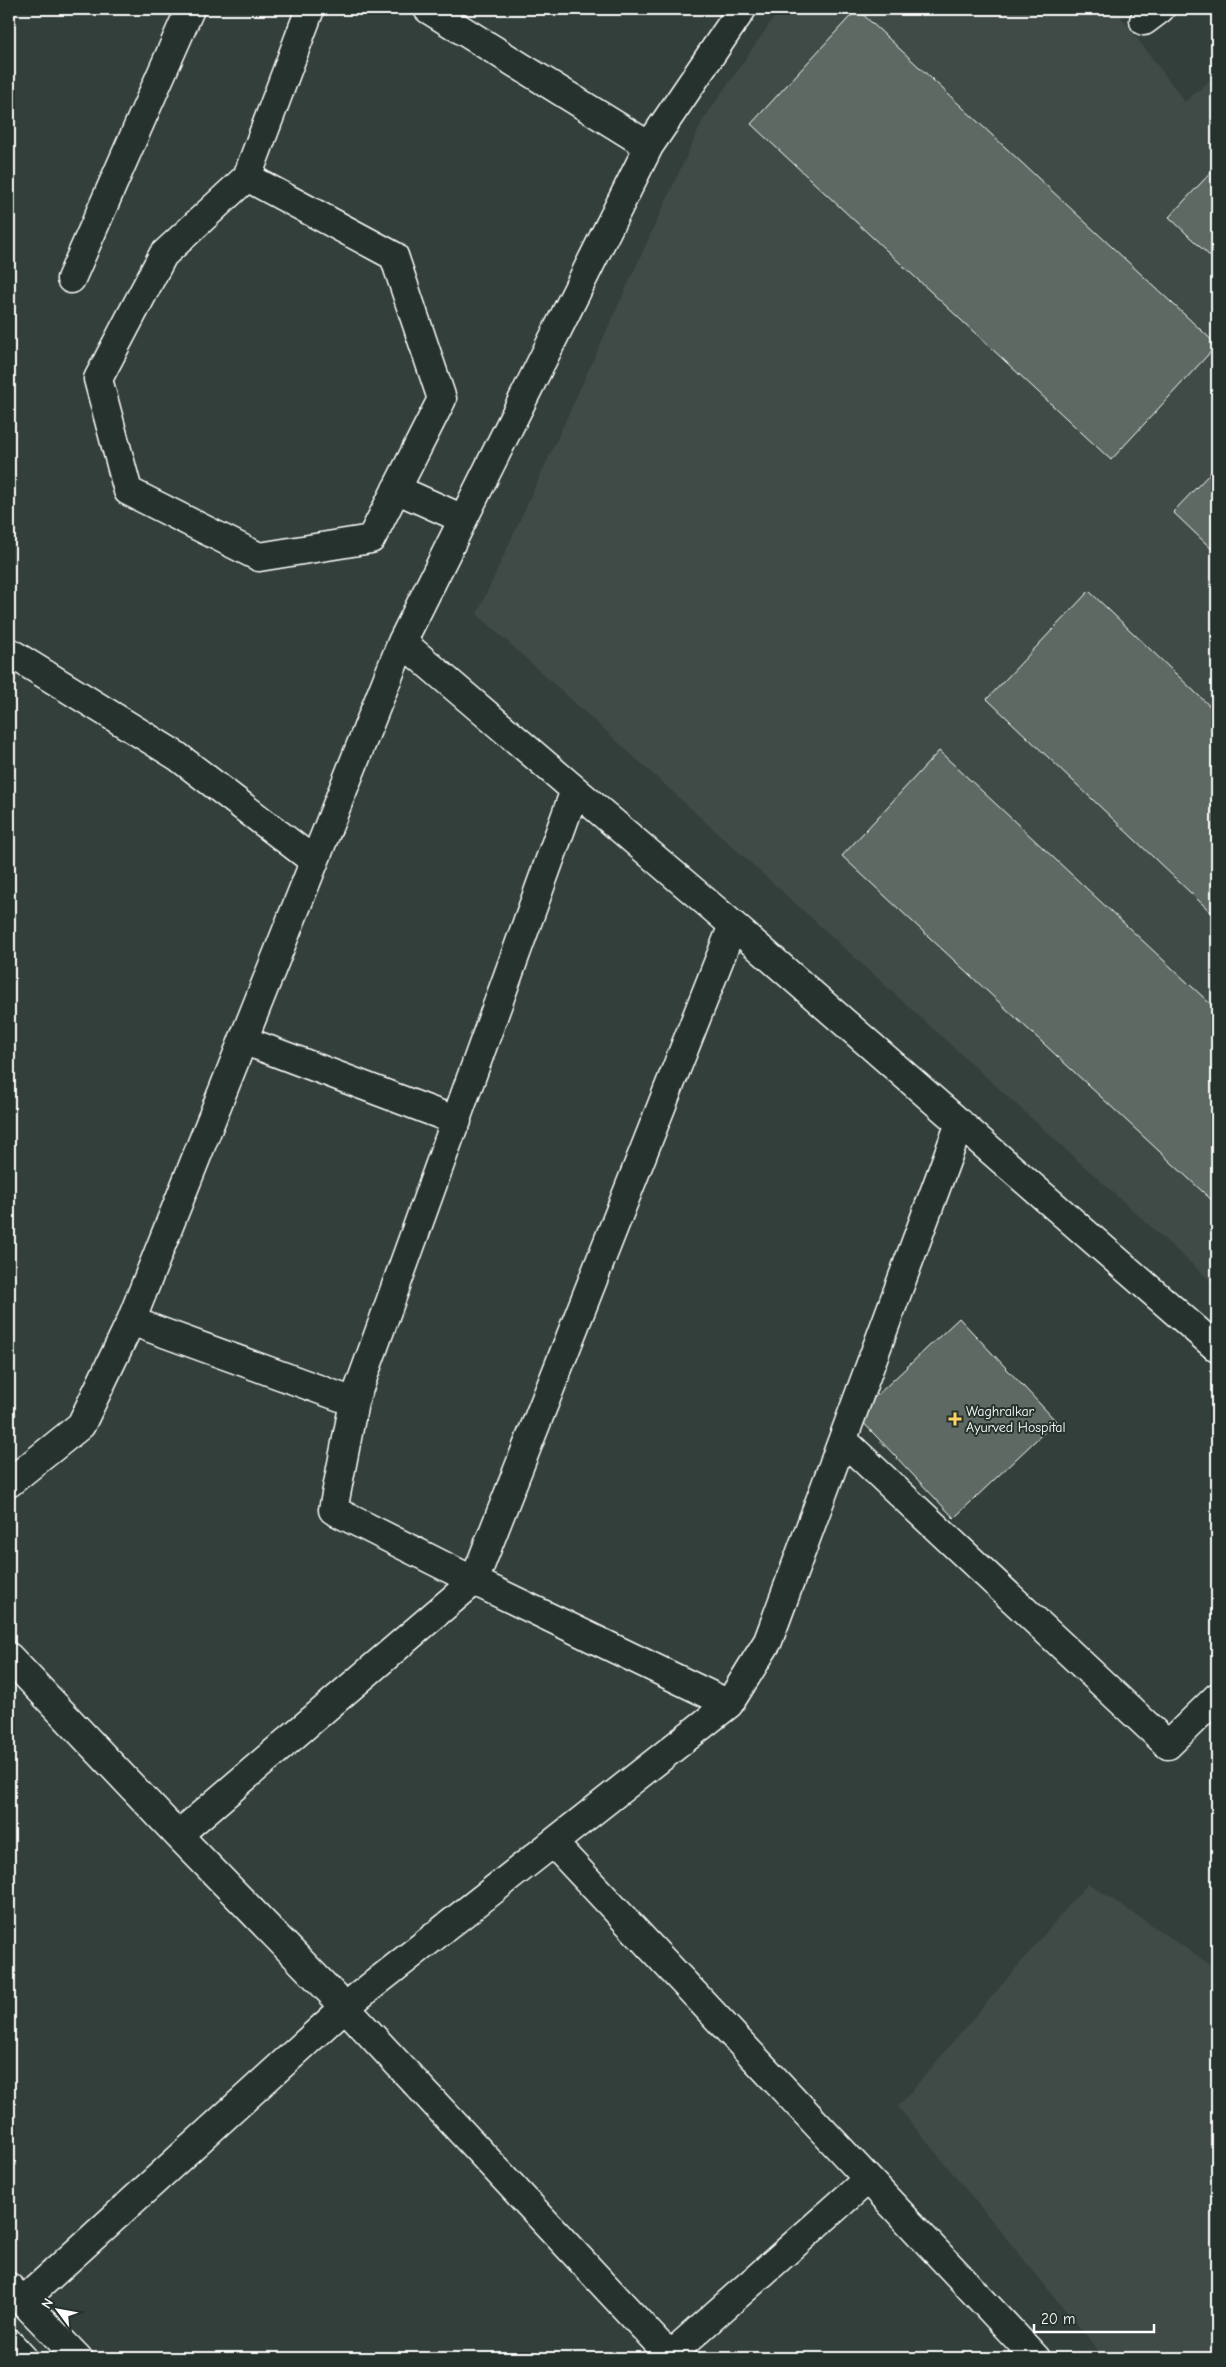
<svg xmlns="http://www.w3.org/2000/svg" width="1226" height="2367" font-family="'Comic Neue',sans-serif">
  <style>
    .built { fill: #404c47 }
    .building { fill: #5f6964; stroke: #fff }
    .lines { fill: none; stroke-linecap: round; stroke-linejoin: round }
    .minor-casing { stroke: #fff; stroke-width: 31 }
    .highway-casing { stroke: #fff; stroke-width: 31 }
    .minor { stroke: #26332d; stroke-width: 28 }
    .highway { stroke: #26332d; stroke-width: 28 }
    .poi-dot { fill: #ffd166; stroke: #26332d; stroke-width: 2 }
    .labels { text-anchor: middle; stroke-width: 4; stroke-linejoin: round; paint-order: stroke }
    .poi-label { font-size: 14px; fill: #fff; stroke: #26332d; text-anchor: start }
  </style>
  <rect width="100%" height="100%" fill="#333f3a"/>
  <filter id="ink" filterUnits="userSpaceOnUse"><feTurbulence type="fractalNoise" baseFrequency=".02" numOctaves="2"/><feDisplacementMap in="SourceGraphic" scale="10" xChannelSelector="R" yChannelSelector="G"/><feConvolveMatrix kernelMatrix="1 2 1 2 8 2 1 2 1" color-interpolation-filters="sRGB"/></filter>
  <g filter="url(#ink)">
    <path class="built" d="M780,9H1115L1185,102L1217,74V1287L477,614L703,120Z
      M1088,1883L1217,1969V2358H1105L898,2107Z"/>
    <path class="building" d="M857,9L1217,345L1111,460L751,124Z
      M1217,166V263L1169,217Z
      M1217,466V554L1173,512Z
      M1089,591L1217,713V918L987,699Z
      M939,751L1217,1010V1205L842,856Z
      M959,1318L1056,1421L954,1518L856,1415Z"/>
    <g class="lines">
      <defs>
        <path id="minor" d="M428,9L649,146
          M1144,21L1160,9
          M247,177L394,256L442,399L371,539L259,557L128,491L98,379L163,255L247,177L310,9
          M71,279L190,9
          M396,489L463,519
          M402,642L733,925L1217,1348
          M9,652L177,756L314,861
          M575,790L354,1402L333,1510L474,1581L729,1704
          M243,1040L457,1121
          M131,1321L354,1402
          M843,1440L1168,1745L1217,1697
          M9,1483L81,1425L131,1321L402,642L649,146L742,9
          M9,1657L178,1835L345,2007L672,2358
          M178,1835L474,1581L733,925
          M553,1843L1036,2358
          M9,2287L78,2358
          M23,2301L345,2007L729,1704L768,1641L960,1123
          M669,2356L868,2179"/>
        <path id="highway" d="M9,2343L23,2358"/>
      </defs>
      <use href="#minor" class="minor-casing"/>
      <use href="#highway" class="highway-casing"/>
      <use href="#minor" class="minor"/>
      <use href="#highway" class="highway"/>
    </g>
  </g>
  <path class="poi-dot" d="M952.5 1411.5h5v5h5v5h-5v5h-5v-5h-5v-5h5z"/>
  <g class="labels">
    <g class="poi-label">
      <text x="966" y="1416">Waghralkar<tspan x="966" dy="16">Ayurved Hospital</tspan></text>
    </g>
  </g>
  <rect width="1226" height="2367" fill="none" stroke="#26332d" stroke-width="30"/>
  <rect x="15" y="15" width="1196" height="2337" fill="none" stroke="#fff" stroke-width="2" filter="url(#ink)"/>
  <g transform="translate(58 2310) rotate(302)" stroke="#26332d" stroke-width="4" paint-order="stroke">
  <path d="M0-4L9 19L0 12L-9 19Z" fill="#ffffff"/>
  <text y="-8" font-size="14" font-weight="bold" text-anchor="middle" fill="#ffffff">N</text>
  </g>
  <path d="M1034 2324v8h120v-8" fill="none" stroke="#ffffff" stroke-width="2.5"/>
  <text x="1041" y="2324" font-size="15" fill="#ffffff" stroke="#26332d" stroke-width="4" paint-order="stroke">20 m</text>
</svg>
